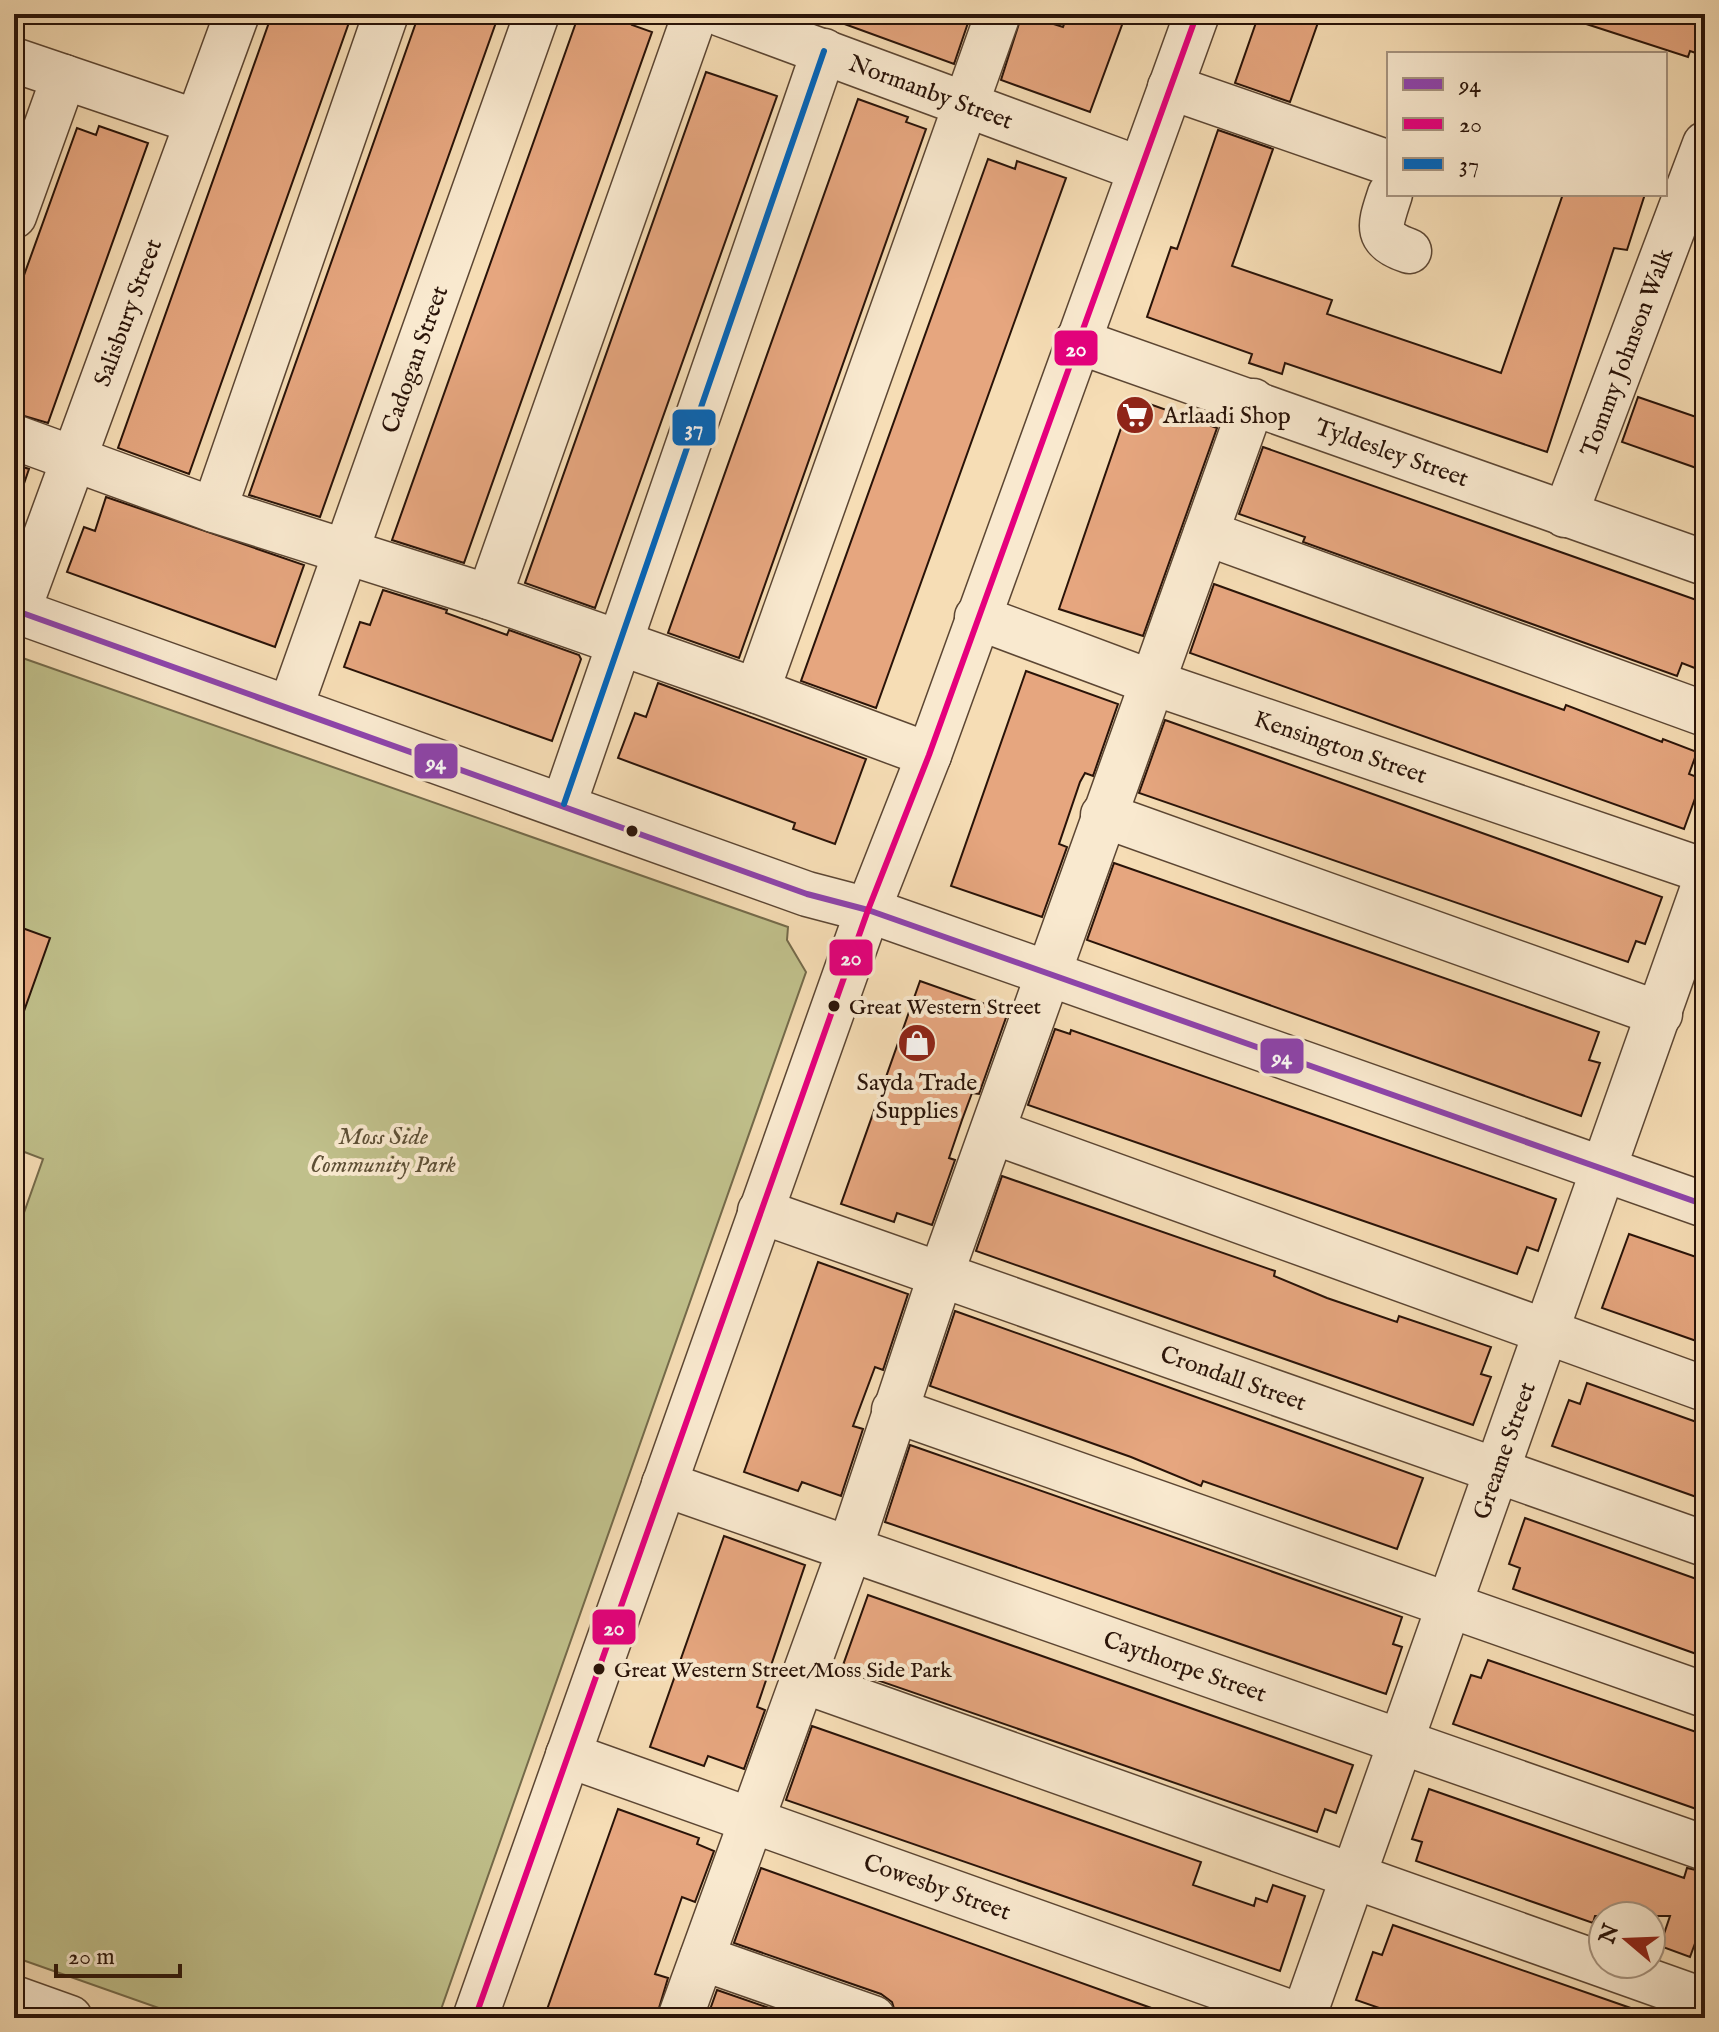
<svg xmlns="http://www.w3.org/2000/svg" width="1719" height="2032" font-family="'IM FELL English',serif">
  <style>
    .green { fill: #c0c08b; stroke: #746a4a; stroke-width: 2 }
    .building { fill: #e6a67f; stroke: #291308; stroke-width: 2 }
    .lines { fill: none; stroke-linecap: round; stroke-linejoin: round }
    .minor-casing { stroke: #5c4633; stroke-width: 47 }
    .minor { stroke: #f9e9cf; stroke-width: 44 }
    .bus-1-casing { stroke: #f9e9cf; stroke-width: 12 }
    .bus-2-casing { stroke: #f9e9cf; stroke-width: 12 }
    .bus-3-casing { stroke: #f9e9cf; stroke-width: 12 }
    .bus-1 { stroke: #8e44ad; stroke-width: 6 }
    .bus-2 { stroke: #e5007d; stroke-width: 6 }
    .bus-3 { stroke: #0065bd; stroke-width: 6 }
    .bus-dot { fill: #291308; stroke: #f9e9cf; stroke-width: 3 }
    .labels { text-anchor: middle; stroke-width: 8; stroke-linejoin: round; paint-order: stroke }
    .bus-label { font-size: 22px; fill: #291308; stroke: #f9e9cf; text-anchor: start }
    .street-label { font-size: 24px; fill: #291308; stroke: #f9e9cf }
    .poi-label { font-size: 24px; fill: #291308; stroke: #f9e9cf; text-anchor: start }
    .park-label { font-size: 24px; font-style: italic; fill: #5e5036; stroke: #f9e9cf }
    .line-badge { stroke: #f9e9cf; stroke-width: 3 }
    .badge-label { font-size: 22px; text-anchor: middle; font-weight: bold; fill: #fff }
  </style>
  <rect width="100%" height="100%" fill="#f6ddb5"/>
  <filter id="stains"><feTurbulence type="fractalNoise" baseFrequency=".0025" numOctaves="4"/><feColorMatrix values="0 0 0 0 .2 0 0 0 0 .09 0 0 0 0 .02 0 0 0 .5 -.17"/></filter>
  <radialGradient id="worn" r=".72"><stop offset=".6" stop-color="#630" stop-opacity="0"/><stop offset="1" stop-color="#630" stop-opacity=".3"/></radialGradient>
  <path class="green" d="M14,655L788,927L787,940L806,972L438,2018H187L14,1957V1241L43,1159L14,1148Z"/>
  <path class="building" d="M272,14H352L189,474L118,448Z
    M419,14H499L320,517L249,495Z
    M579,14H636L632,25L652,32L464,563L392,540Z
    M828,14H971L954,64L828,18Z
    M1022,14L1063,27L1068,14H1126L1090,112L1001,80Z
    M1259,14H1321L1290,102L1235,83Z
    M1578,14H1705V56L1690,51L1688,57L1577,21Z
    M706,72L777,96L595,608L525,583Z
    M858,99L908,117L906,122L926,129L739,658L668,633Z
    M99,126L148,143L48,423L14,413V303L77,128L96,135Z
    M1218,130L1273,149L1232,266L1332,300L1327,314L1501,373L1563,194H1645L1627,250L1614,248L1547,452L1285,363L1282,374L1249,363L1252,354L1147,317L1171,247L1177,249Z
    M988,159L1015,169L1017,161L1066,178L876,708L801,681Z
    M1638,397L1705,420V471L1622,442Z
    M1130,402H1144L1217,428L1143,636L1059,609Z
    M1263,447L1705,603V672L1682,663L1677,676L1303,542L1305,537L1239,514Z
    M14,464L29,469L18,501L14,500Z
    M106,497L304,565L275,647L67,572L84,527L95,531Z
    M1214,584L1564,710L1566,705L1662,742L1663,739L1697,752L1689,774L1702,779L1684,829L1190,653Z
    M383,590L447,610L446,613L507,635L509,630L579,655L581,659L552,741L344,667L360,622L370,625Z
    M1026,671L1118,704L1093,776L1085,773L1080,782L1059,844L1067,847L1042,917L951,886Z
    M658,683L866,759L835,844L793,829L795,823L618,758L635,713L646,717Z
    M1165,720L1662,897L1645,944L1636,941L1628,962L1139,793Z
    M1114,863L1599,1032L1589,1060L1600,1063L1581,1116L1087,940Z
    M14,925L50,938L19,1025L14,1024Z
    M920,981L1008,1012L979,1094L972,1093L962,1120L949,1158L955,1160L932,1225L897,1213L894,1222L841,1204Z
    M1055,1029L1070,1034L1071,1030L1556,1199L1538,1251L1527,1247L1517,1274L1028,1105Z
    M1002,1176L1275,1271L1274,1276L1327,1298L1397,1322L1399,1316L1491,1347L1481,1374L1491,1377L1473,1425L976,1251Z
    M1629,1234L1705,1260V1344L1602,1308Z
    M818,1262L908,1294L883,1370L875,1367L853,1426L863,1429L841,1496L802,1482L798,1491L744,1472Z
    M955,1311L1423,1478L1397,1549L1203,1481L1201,1486L1131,1457L930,1386Z
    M1587,1383L1705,1425V1500L1552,1446L1569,1400L1580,1404Z
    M910,1445L1402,1617L1393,1644L1402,1647L1386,1694L885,1522Z
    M1525,1518L1705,1582V1657L1513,1589L1520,1568L1509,1564Z
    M724,1536L805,1565L757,1707L765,1710L744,1769L708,1756L704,1766L650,1747Z
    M868,1595L1353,1765L1336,1813L1325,1809L1317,1832L842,1668Z
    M1488,1660L1705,1735V1812L1453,1724L1471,1675L1481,1678Z
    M812,1726L1201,1862L1193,1885L1254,1906L1256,1898L1267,1902L1273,1885L1305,1896L1280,1971L786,1800Z
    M1429,1789L1684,1878L1687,1868L1705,1872V1941L1697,1938L1690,1957L1660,1946L1670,1916H1595L1593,1923L1416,1861L1422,1842L1412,1839Z
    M618,1809L699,1838L697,1844L714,1851L695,1902L682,1897L655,1974L668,1978L656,2018H544Z
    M761,1868L1168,2014L1167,2018H897L892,2002L881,1994L734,1943Z
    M1393,1925L1645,2013L1644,2018H1408L1356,2000L1373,1952L1382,1955Z
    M717,1990L798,2018H707Z"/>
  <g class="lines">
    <defs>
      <g id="minor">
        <path id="s1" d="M721,14L1140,169"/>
        <path d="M14,60L197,122"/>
        <path d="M1170,87L1389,163"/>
        <path d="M1390,194C1380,225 1373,239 1409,251"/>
        <path d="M14,216L64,77"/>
        <path id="s2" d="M1077,341L1705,563"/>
        <path d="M14,437L214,510L489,597L757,691L998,14"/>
        <path d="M214,510L386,14"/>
        <path id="s3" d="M1565,515L1705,144"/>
        <path d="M1206,533L1705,714"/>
        <path d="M489,597L695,14"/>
        <path d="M14,610L807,894L868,910L1705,1205"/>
        <path id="s4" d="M18,611L237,14"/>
        <path id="s5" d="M977,617L1151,682L1705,871"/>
        <path d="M757,691L929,755"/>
        <path id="s6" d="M291,706L537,14"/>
        <path d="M564,804L824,51"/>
        <path d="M1103,815L1660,1014"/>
        <path d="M994,1132L1705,1389"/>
        <path id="s7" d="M760,1211L1705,1544"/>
        <path d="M894,1410L1705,1695"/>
        <path id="s8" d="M664,1484L1705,1848"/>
        <path d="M801,1680L1705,2001"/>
        <path id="s9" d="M568,1755L1306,2018"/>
        <path d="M702,1958L873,2018"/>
        <path d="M14,1998L70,2018"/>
        <path d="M475,2018L868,910L929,755L1197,14"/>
        <path d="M680,2018L845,1563L941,1274L1253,401"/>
        <path id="s10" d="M1303,2018L1705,882"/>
      </g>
    </defs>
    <use href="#minor" class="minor-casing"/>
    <use href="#minor" class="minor"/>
    <defs>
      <path id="bus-1" d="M14,610L807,894L868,910L1705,1205"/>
      <path id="bus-2" d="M475,2018L868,910L929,755L1197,14"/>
      <path id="bus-3" d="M564,804L824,51"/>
    </defs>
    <use href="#bus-1" class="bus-1-casing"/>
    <use href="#bus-2" class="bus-2-casing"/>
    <use href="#bus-3" class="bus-3-casing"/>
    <use href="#bus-1" class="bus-1"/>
    <use href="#bus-2" class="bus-2"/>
    <use href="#bus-3" class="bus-3"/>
  </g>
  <defs>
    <symbol id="supermarket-disc" viewBox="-11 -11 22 22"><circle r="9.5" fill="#8f2418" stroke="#f9e9cf"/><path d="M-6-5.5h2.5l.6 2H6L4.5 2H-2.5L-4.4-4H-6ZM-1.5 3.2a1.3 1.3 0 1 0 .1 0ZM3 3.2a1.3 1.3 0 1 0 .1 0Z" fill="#fff"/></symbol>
    <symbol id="shop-disc" viewBox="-11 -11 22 22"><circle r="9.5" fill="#8f2418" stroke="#f9e9cf"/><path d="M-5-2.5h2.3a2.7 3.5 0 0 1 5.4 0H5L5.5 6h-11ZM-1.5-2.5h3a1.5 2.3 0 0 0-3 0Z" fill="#fff"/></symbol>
  </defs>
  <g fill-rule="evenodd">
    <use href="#supermarket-disc" x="1113" y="393" width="44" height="44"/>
    <use href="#shop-disc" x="895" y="1021" width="44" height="44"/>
  </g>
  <g class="bus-dot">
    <circle cx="632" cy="831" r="7"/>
    <circle cx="834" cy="1006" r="7"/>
    <circle cx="599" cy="1669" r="7"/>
  </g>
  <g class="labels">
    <g class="bus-label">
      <text x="849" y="1014">Great Western Street</text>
      <text x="614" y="1677">Great Western Street/Moss Side Park</text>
    </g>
    <g class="street-label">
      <text dy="8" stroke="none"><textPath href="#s1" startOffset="224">Normanby Street</textPath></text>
      <text dy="8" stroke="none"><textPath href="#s4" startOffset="318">Salisbury Street</textPath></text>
      <text dy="8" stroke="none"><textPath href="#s3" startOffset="174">Tommy Johnson Walk</textPath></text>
      <text dy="8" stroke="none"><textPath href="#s6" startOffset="368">Cadogan Street</textPath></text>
      <text dy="8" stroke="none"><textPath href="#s2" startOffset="334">Tyldesley Street</textPath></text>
      <text dy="8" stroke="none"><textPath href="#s5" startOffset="386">Kensington Street</textPath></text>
      <text dy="8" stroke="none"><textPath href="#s7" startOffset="502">Crondall Street</textPath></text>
      <text dy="8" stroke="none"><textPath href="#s10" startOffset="602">Greame Street</textPath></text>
      <text dy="8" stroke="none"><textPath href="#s8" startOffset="552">Caythorpe Street</textPath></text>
      <text dy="8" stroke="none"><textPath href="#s9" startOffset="392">Cowesby Street</textPath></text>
    </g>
    <g class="poi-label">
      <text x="1163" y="423">Arlaadi Shop</text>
      <text x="917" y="1090" text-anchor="middle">Sayda Trade<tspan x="917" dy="28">Supplies</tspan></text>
    </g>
    <g class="park-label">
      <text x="383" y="1144">Moss Side<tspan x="383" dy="28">Community Park</tspan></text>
    </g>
  </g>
  <g class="line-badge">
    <rect x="1053" y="329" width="46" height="38" rx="8" fill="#e5007d"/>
    <rect x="671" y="408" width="46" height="39" rx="8" fill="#0065bd"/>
    <rect x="413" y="742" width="46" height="38" rx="8" fill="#8e44ad"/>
    <rect x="828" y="938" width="46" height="39" rx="8" fill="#e5007d"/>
    <rect x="1259" y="1037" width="46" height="38" rx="8" fill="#8e44ad"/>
    <rect x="591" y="1608" width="46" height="38" rx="8" fill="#e5007d"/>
  </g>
  <g class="badge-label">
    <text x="1076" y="356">20</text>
    <text x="694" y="435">37</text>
    <text x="436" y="769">94</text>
    <text x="851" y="965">20</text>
    <text x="1282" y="1064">94</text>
    <text x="614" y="1635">20</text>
  </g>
  <rect width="1719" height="2032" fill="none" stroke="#f6ddb5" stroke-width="48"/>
  <rect x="16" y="16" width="1687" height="2000" fill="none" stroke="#291308" stroke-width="4"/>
  <rect x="24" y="24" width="1671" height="1984" fill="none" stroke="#291308" stroke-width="2"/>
  <rect x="1387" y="52" width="280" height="144" fill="#f9e9cf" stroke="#a6937f" stroke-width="2"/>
  <rect x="1403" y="78" width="40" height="12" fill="#8e44ad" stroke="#a6937f" stroke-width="2"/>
  <text x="1459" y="92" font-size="24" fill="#291308">94</text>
  <rect x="1403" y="118" width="40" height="12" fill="#e5007d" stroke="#a6937f" stroke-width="2"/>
  <text x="1459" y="132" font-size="24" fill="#291308">20</text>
  <rect x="1403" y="158" width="40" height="12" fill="#0065bd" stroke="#a6937f" stroke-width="2"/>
  <text x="1459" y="172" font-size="24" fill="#291308">37</text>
  <g transform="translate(1627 1940) rotate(289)"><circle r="38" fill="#f9e9cf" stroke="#a6937f" stroke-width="2"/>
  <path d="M0-6L14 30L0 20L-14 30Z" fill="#8f2418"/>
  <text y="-12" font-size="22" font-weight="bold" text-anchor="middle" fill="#291308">N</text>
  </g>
  <path d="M56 1964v12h124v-12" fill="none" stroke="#291308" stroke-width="4"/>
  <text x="68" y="1964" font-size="24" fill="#291308" stroke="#f9e9cf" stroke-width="6" paint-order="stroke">20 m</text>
  <rect width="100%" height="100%" filter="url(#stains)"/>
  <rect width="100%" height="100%" fill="url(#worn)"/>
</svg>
